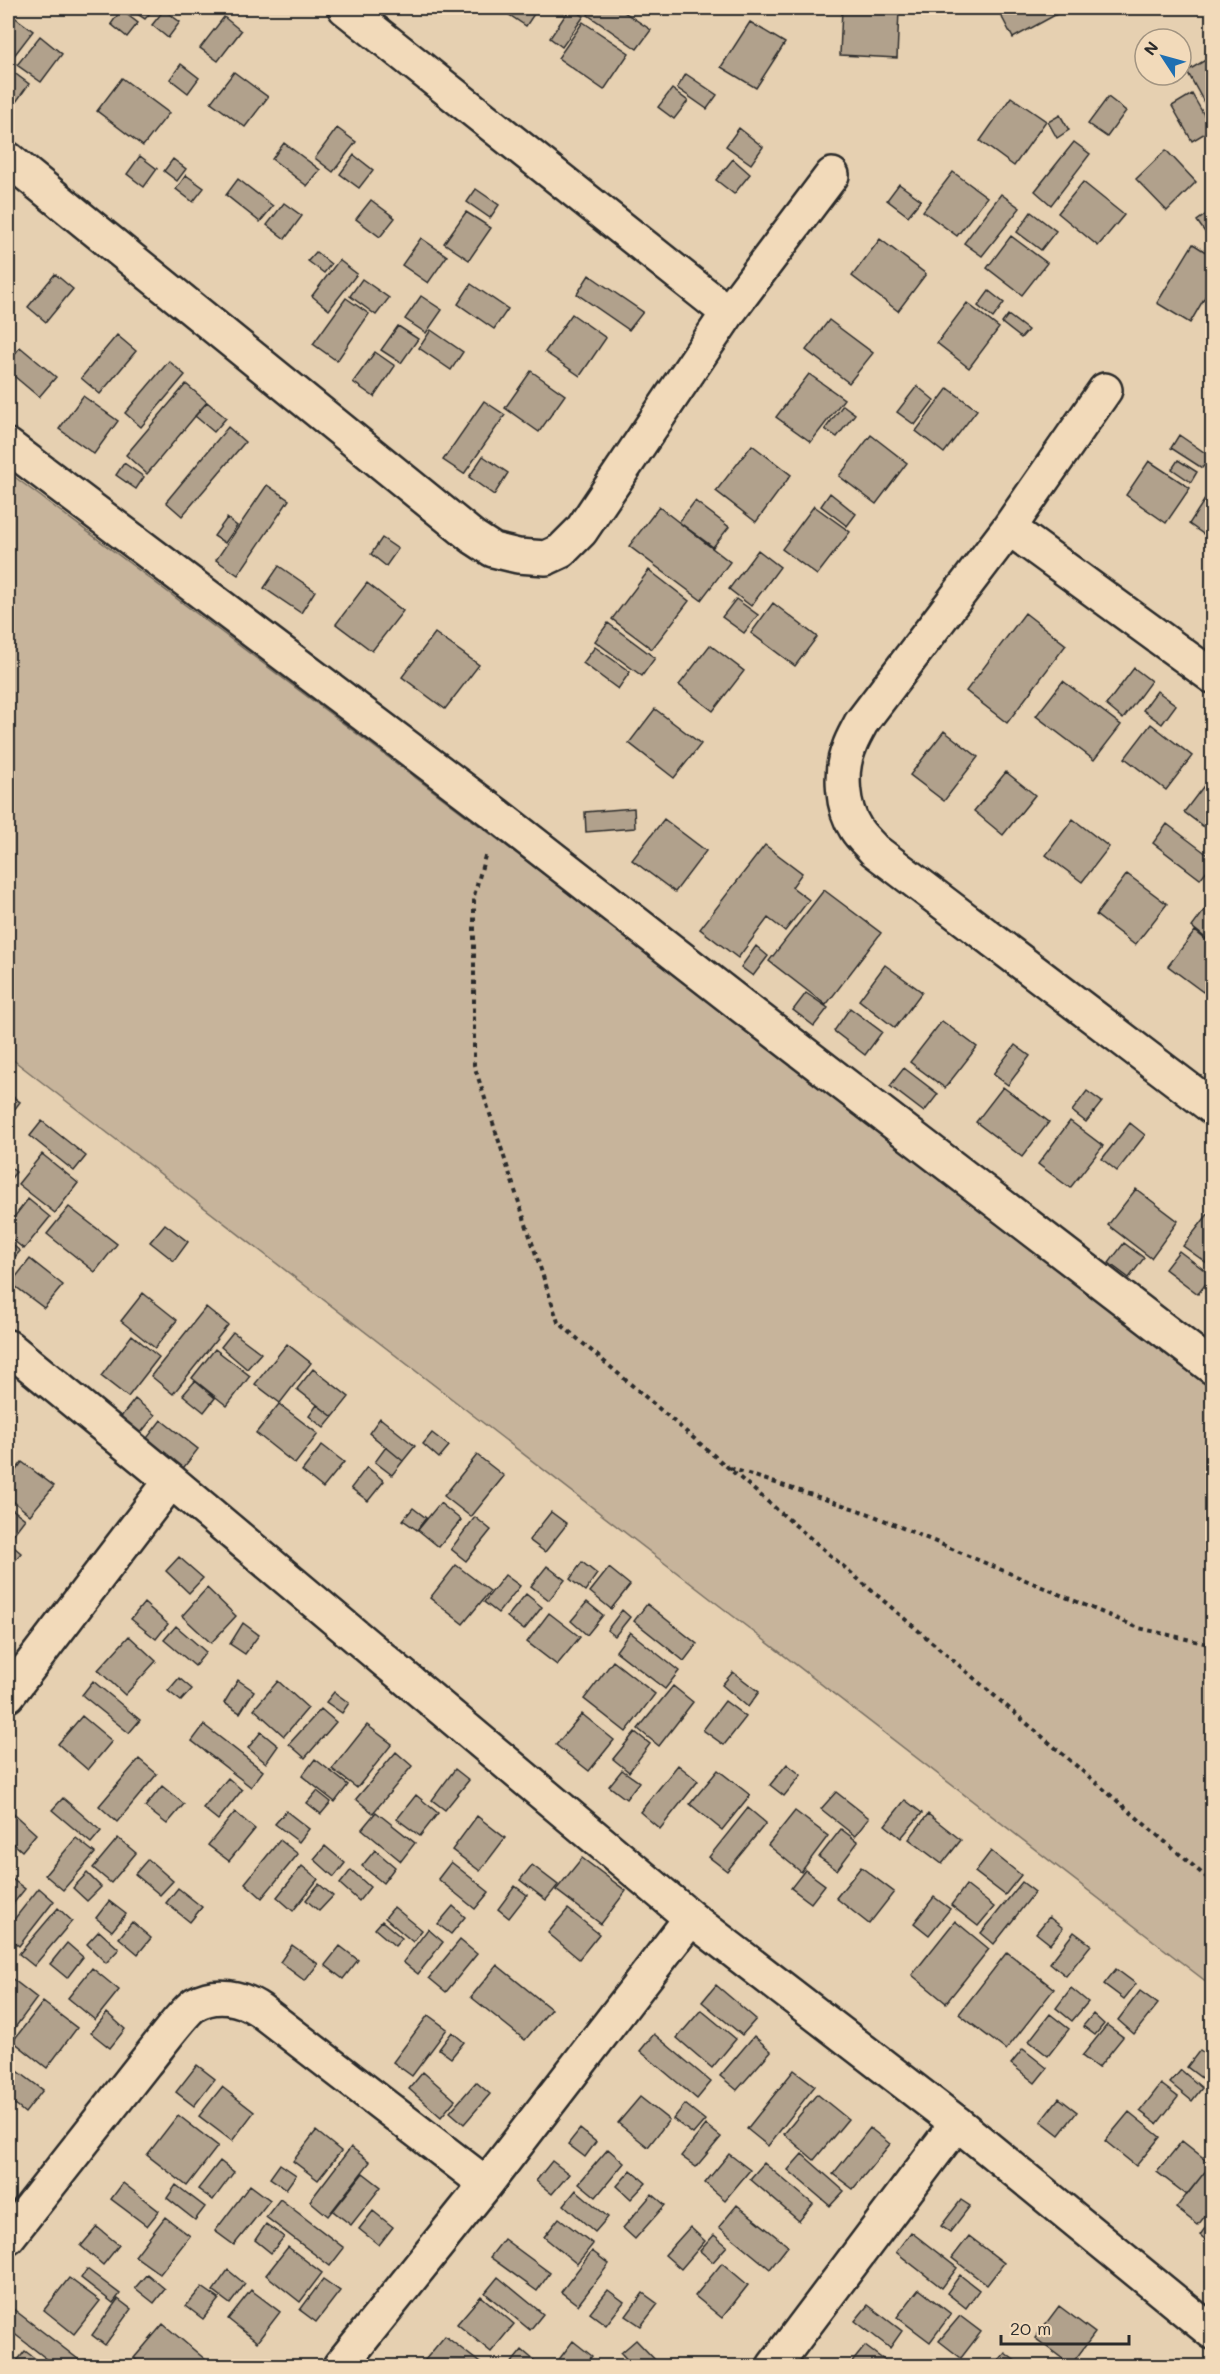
<svg xmlns="http://www.w3.org/2000/svg" width="1220" height="2374" font-family="Mali,sans-serif">
  <style>
    .green { fill: #c7b49b; stroke: #797063; stroke-width: 1.5 }
    .building { fill: #b1a18c; stroke: #2b2b2b; stroke-width: 1.5 }
    .lines { fill: none; stroke-linecap: round; stroke-linejoin: round }
    .minor-casing { stroke: #2b2b2b; stroke-width: 38 }
    .path { stroke: #2b2b2b; stroke-width: 4; stroke-dasharray: 4.5 4.5; stroke-linecap: butt }
    .minor { stroke: #f2daba; stroke-width: 33 }
  </style>
  <rect width="100%" height="100%" fill="#e6d0b1"/>
  <filter id="ink" filterUnits="userSpaceOnUse"><feTurbulence type="fractalNoise" baseFrequency=".0167" numOctaves="2"/><feDisplacementMap in="SourceGraphic" scale="12" xChannelSelector="R" yChannelSelector="G"/><feConvolveMatrix kernelMatrix="1 2 1 2 8 2 1 2 1" color-interpolation-filters="sRGB"/></filter>
  <g filter="url(#ink)">
    <path class="green" d="M8,472L1212,1375V1986L8,1056Z"/>
    <path class="building" d="M8,8H17L8,20Z
      M128,8H154L145,19Z
      M499,8H538L526,26Z
      M570,8L584,16L562,47L550,38Z
      M592,8H618L651,30L637,49L588,15Z
      M842,8L899,10L897,58L840,55Z
      M997,8H1068L1013,38Z
      M121,10L138,23L127,37L111,24Z
      M164,10L180,22L168,38L152,25Z
      M13,16L33,31L13,57L8,54V23Z
      M224,17L241,31L218,61L200,48Z
      M583,22L629,53L604,90L558,58Z
      M750,22L785,43L756,88L721,67Z
      M40,36L62,54L41,82L17,65Z
      M1212,56V117L1187,71Z
      M181,64L199,78L188,93L170,79Z
      M9,69L29,84L16,102L8,96Z
      M234,72L268,97L245,127L211,102Z
      M686,74L717,95L707,109L677,88Z
      M122,78L169,113L143,146L97,111Z
      M672,89L688,101L674,119L658,107Z
      M1192,94L1212,129L1192,141L1172,106Z
      M1011,97L1046,121L1014,166L980,141Z
      M1108,97L1126,111L1107,137L1088,124Z
      M1060,115L1069,130L1057,138L1048,122Z
      M337,128L356,142L333,172L315,158Z
      M739,128L763,147L751,164L726,146Z
      M1074,142L1090,154L1051,205L1035,191Z
      M284,143L320,170L307,186L272,159Z
      M1166,150L1196,182L1167,211L1136,179Z
      M354,155L373,170L359,188L340,174Z
      M140,156L157,169L144,187L127,174Z
      M173,159L186,169L177,181L164,171Z
      M733,159L750,174L734,194L716,180Z
      M953,172L987,197L957,236L923,211Z
      M186,175L204,188L193,202L176,189Z
      M238,179L273,206L260,222L226,195Z
      M1083,182L1124,215L1098,246L1058,213Z
      M899,184L921,200L908,216L887,200Z
      M476,189L499,205L490,218L467,202Z
      M1001,194L1020,208L982,256L964,243Z
      M371,200L395,218L380,237L356,219Z
      M284,203L302,216L285,239L267,225Z
      M1212,210V236L1209,238L1197,221Z
      M466,212L491,228L469,260L444,243Z
      M1031,212L1056,231L1041,250L1017,232Z
      M1011,236L1047,263L1022,295L987,268Z
      M421,238L447,256L428,283L402,265Z
      M880,239L926,274L898,311L852,276Z
      M1193,244L1212,256V285L1190,323L1157,303Z
      M316,252L331,264L324,273L308,261Z
      M339,260L357,274L329,310L312,296Z
      M55,274L73,289L46,322L28,307Z
      M589,275L643,312L629,330L577,294Z
      M362,279L389,298L376,315L350,296Z
      M471,284L508,309L494,329L458,304Z
      M989,291L1004,303L993,318L978,306Z
      M421,296L442,310L426,333L405,319Z
      M346,298L369,314L337,361L313,344Z
      M967,303L999,328L969,368L937,343Z
      M572,314L606,338L580,376L545,352Z
      M1008,315L1028,330L1021,338L1002,323Z
      M829,320L873,353L849,383L806,350Z
      M398,326L418,339L401,363L381,350Z
      M431,330L463,352L451,370L419,348Z
      M117,335L136,351L100,394L81,378Z
      M20,347L56,377L39,397L8,371V363Z
      M375,352L395,366L374,397L353,382Z
      M169,361L185,375L141,427L125,413Z
      M531,371L565,395L539,432L505,408Z
      M809,374L844,399L811,442L776,417Z
      M186,384L207,402L147,474L126,455Z
      M917,386L934,400L915,425L897,412Z
      M948,388L977,410L944,453L916,431Z
      M83,396L118,421L94,454L59,429Z
      M484,401L505,415L464,474L443,460Z
      M207,402L226,418L214,432L195,416Z
      M843,405L855,414L837,437L825,429Z
      M228,427L245,442L182,516L166,502Z
      M871,435L907,463L876,504L839,476Z
      M1179,435L1211,457L1202,468L1171,448Z
      M752,445L791,475L756,522L716,491Z
      M483,456L508,473L494,495L469,477Z
      M1178,460L1197,472L1191,482L1172,469Z
      M1149,461L1190,488L1166,523L1126,495Z
      M124,463L144,477L136,489L116,475Z
      M267,485L289,500L238,575L216,560Z
      M1211,490L1212,491V540L1189,524Z
      M830,493L856,514L847,526L821,506Z
      M695,501L729,527L713,547L679,522Z
      M814,506L850,532L817,575L782,549Z
      M659,507L730,562L701,600L629,546Z
      M227,518L237,526L225,543L214,536Z
      M382,538L398,549L386,566L371,554Z
      M758,550L780,567L751,606L729,589Z
      M279,566L315,591L301,613L264,588Z
      M649,570L689,601L652,649L612,619Z
      M367,583L403,611L372,651L336,624Z
      M736,599L758,615L744,633L722,617Z
      M773,603L817,637L795,666L751,633Z
      M1025,613L1066,645L1007,723L966,691Z
      M608,623L655,658L642,676L595,641Z
      M435,633L479,665L445,709L402,677Z
      M710,645L744,671L713,711L679,685Z
      M595,647L630,672L618,689L583,663Z
      M1134,668L1151,681L1123,719L1106,705Z
      M1063,681L1121,725L1094,760L1036,716Z
      M1157,691L1176,705L1162,724L1143,710Z
      M655,709L701,744L674,778L629,743Z
      M1151,724L1192,756L1166,790L1125,758Z
      M944,731L978,757L944,801L910,775Z
      M1006,772L1035,795L1003,835L974,811Z
      M1212,775V833L1184,812Z
      M634,808L635,828L586,832L585,812Z
      M664,819L706,851L675,892L632,860Z
      M1073,819L1109,847L1082,882L1046,855Z
      M1167,824L1212,858V864L1200,879L1153,843Z
      M765,845L802,873L792,887L809,900L785,931L768,918L738,958L700,929Z
      M1127,874L1167,904L1135,945L1096,915Z
      M824,890L881,933L826,1005L769,961Z
      M1212,900V934L1208,940L1192,927Z
      M1195,931L1212,945V979L1203,992L1168,966Z
      M756,946L768,956L753,976L741,967Z
      M885,965L922,992L895,1028L859,1000Z
      M806,993L828,1008L814,1026L793,1010Z
      M850,1008L882,1032L865,1055L834,1031Z
      M942,1021L977,1047L945,1088L910,1062Z
      M1015,1045L1030,1056L1008,1085L993,1074Z
      M904,1068L938,1094L924,1112L890,1086Z
      M1003,1087L1049,1122L1022,1157L976,1122Z
      M1087,1091L1102,1102L1086,1122L1072,1111Z
      M8,1093L20,1102L8,1118Z
      M42,1121L86,1156L74,1171L30,1136Z
      M1070,1121L1103,1146L1070,1188L1038,1164Z
      M1130,1123L1145,1135L1117,1171L1102,1159Z
      M42,1154L78,1183L55,1213L18,1184Z
      M8,1165L16,1172L8,1182Z
      M1136,1189L1178,1221L1151,1258L1108,1225Z
      M28,1199L50,1217L24,1249L8,1236V1225Z
      M69,1207L117,1244L95,1272L47,1234Z
      M1212,1209V1264L1211,1266L1183,1246Z
      M165,1224L188,1242L174,1261L150,1242Z
      M8,1241L20,1251L9,1264L8,1263Z
      M1124,1243L1144,1258L1129,1278L1109,1263Z
      M1179,1251L1212,1276L1198,1294L1165,1269Z
      M30,1259L63,1285L44,1308L11,1283Z
      M143,1293L177,1320L155,1348L121,1321Z
      M206,1307L228,1325L173,1394L151,1376Z
      M233,1332L261,1353L247,1369L221,1347Z
      M132,1335L159,1357L128,1397L101,1376Z
      M287,1344L311,1363L280,1403L255,1384Z
      M215,1349L250,1376L227,1406L192,1378Z
      M313,1369L349,1397L333,1417L297,1389Z
      M195,1381L215,1398L204,1412L183,1395Z
      M135,1399L155,1415L140,1434L120,1418Z
      M279,1404L318,1434L295,1464L256,1433Z
      M317,1405L333,1417L324,1428L309,1416Z
      M380,1418L415,1446L403,1461L369,1433Z
      M161,1420L198,1449L181,1471L144,1442Z
      M432,1433L449,1446L439,1458L423,1444Z
      M322,1445L344,1462L323,1488L302,1471Z
      M386,1447L403,1461L392,1475L375,1462Z
      M477,1455L504,1476L471,1517L444,1496Z
      M22,1462L54,1486L30,1515L8,1497V1481Z
      M367,1467L384,1481L368,1501L351,1488Z
      M440,1503L461,1520L439,1547L418,1530Z
      M8,1506L25,1519L12,1536L8,1533Z
      M413,1508L426,1518L417,1530L403,1520Z
      M551,1512L567,1524L545,1552L529,1540Z
      M475,1517L491,1530L466,1561L451,1549Z
      M8,1542L21,1553L9,1568L8,1566Z
      M179,1557L203,1578L189,1593L166,1571Z
      M582,1562L597,1574L585,1591L570,1579Z
      M456,1565L490,1591L463,1624L430,1598Z
      M547,1566L565,1580L549,1600L531,1586Z
      M609,1568L630,1585L611,1609L590,1592Z
      M505,1575L520,1586L498,1613L484,1602Z
      M207,1588L236,1616L211,1643L182,1616Z
      M526,1594L542,1607L524,1630L507,1617Z
      M587,1602L603,1615L587,1635L571,1621Z
      M144,1603L168,1624L156,1639L131,1619Z
      M647,1604L697,1644L684,1661L634,1621Z
      M622,1610L630,1617L615,1636L607,1630Z
      M549,1613L580,1637L557,1665L527,1642Z
      M243,1623L259,1635L245,1654L230,1644Z
      M176,1626L206,1652L195,1666L164,1640Z
      M630,1632L679,1671L665,1689L616,1651Z
      M129,1636L156,1661L125,1695L98,1670Z
      M613,1661L655,1694L626,1732L584,1699Z
      M733,1672L759,1692L748,1707L722,1685Z
      M179,1678L192,1689L181,1701L168,1691Z
      M238,1680L254,1691L240,1713L224,1703Z
      M93,1681L140,1720L129,1733L82,1695Z
      M278,1681L308,1708L284,1736L254,1709Z
      M673,1686L693,1702L659,1746L638,1729Z
      M334,1692L349,1703L342,1713L326,1702Z
      M725,1701L746,1717L724,1745L703,1730Z
      M321,1709L336,1722L305,1758L289,1744Z
      M582,1714L614,1740L589,1771L556,1745Z
      M82,1716L112,1741L88,1770L58,1744Z
      M204,1725L263,1771L251,1787L192,1741Z
      M367,1725L392,1744L357,1788L332,1769Z
      M261,1732L278,1746L266,1763L248,1748Z
      M635,1732L650,1744L629,1772L613,1759Z
      M396,1752L412,1766L373,1813L356,1799Z
      M139,1759L157,1774L117,1822L99,1806Z
      M315,1759L348,1785L335,1802L302,1776Z
      M787,1764L801,1775L784,1796L770,1785Z
      M678,1765L698,1781L660,1829L640,1812Z
      M455,1769L469,1780L445,1810L432,1800Z
      M622,1770L639,1782L626,1799L609,1786Z
      M718,1770L750,1795L722,1830L690,1804Z
      M228,1778L242,1790L218,1820L203,1808Z
      M162,1786L184,1804L167,1824L145,1807Z
      M317,1791L331,1802L321,1814L307,1803Z
      M836,1792L869,1818L855,1836L821,1809Z
      M416,1795L438,1813L420,1836L397,1819Z
      M63,1798L101,1831L91,1843L52,1810Z
      M905,1800L922,1813L901,1838L885,1825Z
      M748,1808L766,1823L727,1871L709,1857Z
      M8,1809L36,1834L22,1851L8,1839Z
      M286,1811L309,1829L299,1842L275,1824Z
      M795,1811L828,1836L801,1872L768,1845Z
      M235,1812L255,1829L229,1861L208,1845Z
      M376,1812L415,1843L401,1861L362,1829Z
      M928,1814L961,1840L942,1864L909,1839Z
      M477,1816L505,1838L480,1871L452,1850Z
      M841,1829L858,1842L837,1870L819,1857Z
      M76,1838L95,1853L63,1890L45,1875Z
      M118,1838L136,1853L111,1883L93,1868Z
      M280,1840L298,1854L262,1898L245,1883Z
      M325,1846L345,1863L334,1877L314,1859Z
      M375,1850L395,1867L383,1883L362,1866Z
      M991,1851L1021,1875L1005,1895L975,1872Z
      M582,1858L626,1891L601,1924L556,1890Z
      M148,1859L173,1881L160,1895L135,1874Z
      M451,1862L489,1892L475,1909L438,1879Z
      M532,1865L558,1885L546,1900L520,1880Z
      M302,1866L318,1879L293,1911L277,1897Z
      M861,1867L894,1892L869,1924L836,1898Z
      M351,1870L370,1887L359,1901L340,1884Z
      M805,1870L825,1885L811,1903L791,1888Z
      M87,1873L101,1887L87,1901L73,1888Z
      M8,1876L25,1889L13,1904L8,1899Z
      M1022,1882L1035,1892L994,1944L981,1933Z
      M319,1884L333,1896L319,1911L306,1900Z
      M966,1885L994,1907L978,1926L951,1905Z
      M515,1886L527,1895L509,1918L498,1909Z
      M39,1888L54,1901L19,1946L8,1937V1927Z
      M178,1888L202,1907L190,1922L166,1903Z
      M934,1897L950,1909L929,1935L914,1923Z
      M109,1901L126,1914L112,1931L96,1918Z
      M453,1906L465,1917L451,1934L438,1924Z
      M394,1907L422,1930L413,1942L385,1918Z
      M58,1908L72,1921L34,1966L19,1954Z
      M568,1909L599,1934L579,1959L548,1933Z
      M1049,1917L1063,1928L1050,1944L1036,1933Z
      M382,1921L402,1938L395,1946L375,1929Z
      M955,1921L989,1949L946,2003L912,1975Z
      M132,1922L151,1938L138,1954L119,1938Z
      M428,1929L443,1942L418,1974L403,1962Z
      M99,1931L119,1949L106,1963L87,1944Z
      M1074,1932L1091,1945L1066,1976L1050,1963Z
      M460,1940L477,1954L446,1992L429,1978Z
      M67,1943L83,1957L67,1978L50,1964Z
      M292,1945L318,1964L305,1981L280,1962Z
      M340,1946L358,1960L343,1979L325,1965Z
      M1007,1952L1054,1989L1006,2050L959,2014Z
      M497,1965L551,2009L525,2040L471,1997Z
      M92,1968L119,1990L95,2020L68,1998Z
      M1116,1969L1136,1984L1124,1999L1104,1984Z
      M10,1977L37,1998L14,2029L8,2024V1980Z
      M716,1985L756,2019L742,2035L702,2002Z
      M1071,1988L1088,2002L1072,2021L1056,2008Z
      M1140,1991L1158,2004L1134,2034L1118,2020Z
      M43,2002L77,2028L47,2068L13,2041Z
      M701,2010L736,2039L712,2068L677,2038Z
      M107,2013L125,2029L110,2048L91,2033Z
      M1050,2014L1069,2029L1048,2056L1029,2041Z
      M1093,2014L1104,2024L1095,2035L1083,2026Z
      M428,2015L447,2029L412,2076L393,2062Z
      M1107,2025L1123,2037L1098,2068L1082,2056Z
      M452,2032L464,2042L451,2058L439,2049Z
      M654,2034L711,2082L697,2099L640,2051Z
      M754,2036L771,2051L737,2090L720,2076Z
      M1023,2049L1047,2068L1035,2083L1011,2064Z
      M1200,2050L1212,2059V2070L1204,2080L1187,2067Z
      M197,2065L215,2079L194,2106L176,2092Z
      M11,2066L43,2090L25,2113L8,2099V2070Z
      M794,2070L815,2086L768,2146L747,2129Z
      M1181,2070L1202,2088L1192,2101L1170,2083Z
      M423,2072L455,2100L441,2117L409,2089Z
      M476,2082L490,2094L464,2124L450,2112Z
      M1161,2084L1178,2097L1157,2124L1140,2111Z
      M222,2087L254,2112L232,2141L199,2116Z
      M817,2094L848,2119L814,2160L784,2134Z
      M640,2097L669,2120L648,2147L618,2123Z
      M1059,2098L1077,2112L1059,2135L1041,2121Z
      M685,2104L705,2120L693,2134L673,2119Z
      M1129,2112L1160,2137L1136,2166L1105,2141Z
      M178,2115L218,2146L187,2186L147,2155Z
      M706,2125L721,2137L696,2167L681,2156Z
      M870,2128L890,2144L853,2189L833,2174Z
      M580,2129L596,2142L585,2157L568,2144Z
      M316,2131L341,2151L318,2180L293,2161Z
      M1182,2141L1211,2164L1187,2195L1157,2172Z
      M351,2147L370,2162L328,2216L310,2201Z
      M608,2149L624,2163L596,2197L579,2183Z
      M729,2154L750,2170L725,2200L705,2183Z
      M802,2154L844,2191L830,2206L788,2170Z
      M220,2161L234,2172L213,2200L198,2189Z
      M552,2161L569,2174L552,2194L536,2181Z
      M764,2163L813,2204L799,2221L750,2179Z
      M1212,2163V2207L1198,2225L1176,2208Z
      M280,2164L296,2175L286,2189L270,2178Z
      M631,2170L646,2183L631,2199L617,2186Z
      M363,2173L381,2187L351,2225L333,2211Z
      M123,2183L159,2211L147,2226L111,2199Z
      M176,2185L205,2207L195,2220L167,2198Z
      M250,2185L270,2200L234,2245L215,2231Z
      M576,2190L608,2217L595,2232L564,2205Z
      M652,2194L665,2205L635,2239L623,2228Z
      M280,2199L344,2248L330,2266L266,2217Z
      M961,2200L970,2206L950,2232L941,2226Z
      M737,2205L788,2246L770,2269L719,2227Z
      M373,2211L393,2227L379,2245L359,2229Z
      M165,2217L190,2236L160,2274L135,2256Z
      M559,2218L593,2244L577,2264L544,2237Z
      M1212,2218V2245L1200,2235Z
      M266,2224L284,2237L271,2253L255,2240Z
      M97,2227L119,2245L103,2265L81,2246Z
      M690,2227L705,2241L681,2269L665,2255Z
      M911,2232L957,2268L942,2288L896,2252Z
      M714,2235L727,2246L713,2262L700,2251Z
      M969,2236L1004,2263L987,2285L952,2258Z
      M504,2239L550,2273L537,2291L490,2257Z
      M288,2247L322,2273L300,2302L266,2275Z
      M592,2251L609,2264L578,2305L561,2292Z
      M722,2263L748,2285L722,2318L695,2296Z
      M87,2269L120,2294L113,2303L81,2278Z
      M228,2270L245,2284L230,2304L213,2291Z
      M147,2274L165,2289L154,2303L135,2288Z
      M960,2275L979,2290L966,2308L947,2293Z
      M498,2277L543,2314L530,2330L485,2293Z
      M69,2278L100,2301L74,2334L44,2310Z
      M323,2279L340,2291L316,2322L300,2310Z
      M202,2287L219,2299L203,2319L186,2306Z
      M919,2289L951,2314L930,2342L897,2317Z
      M251,2290L280,2312L257,2342L228,2319Z
      M608,2290L624,2302L606,2325L590,2313Z
      M643,2293L658,2304L641,2326L626,2316Z
      M481,2296L514,2324L491,2352L457,2324Z
      M118,2299L131,2309L105,2345L92,2335Z
      M8,2305L87,2366H56L8,2329Z
      M868,2305L902,2331L890,2348L855,2321Z
      M1059,2306L1095,2333L1071,2365L1035,2338Z
      M960,2316L981,2332L961,2358L939,2341Z
      M163,2324L213,2366H144L134,2358Z
      M445,2336L484,2366H420Z
      M636,2340L661,2366H633L621,2353Z
      M573,2341L592,2356L584,2366H554Z
      M865,2346L892,2366H849Z
      M522,2350L536,2362L532,2366H509Z
      M25,2351L45,2366H13Z
      M1005,2353L1022,2366H994Z"/>
    <g class="lines">
      <defs>
        <path id="minor" d="M345,8L728,313
          M8,159L473,537L493,550L518,556L546,558L561,551L581,531L728,313L832,175
          M1105,390L1009,528L861,723C857,731 852,739 849,748C839,771 842,808 856,829C861,837 868,843 874,850L1212,1107
          M8,446L497,815L742,1006L1212,1367
          M1009,528L1212,676
          M8,1347L171,1481L691,1918L957,2123L1212,2332
          M8,1695L171,1481
          M8,2237C53,2179 99,2122 144,2064C155,2051 183,2012 195,2004C216,1992 241,1997 260,2010L486,2184
          M340,2366L486,2184L691,1918
          M774,2366L957,2123"/>
      </defs>
      <use href="#minor" class="minor-casing"/>
      <path class="path" d="M485,856L474,896V1065L558,1322L1212,1882
        M730,1468L867,1513L1139,1628L1212,1645"/>
      <use href="#minor" class="minor"/>
    </g>
  </g>
  <rect width="1220" height="2374" fill="none" stroke="#f2daba" stroke-width="30"/>
  <rect x="15" y="15" width="1190" height="2344" fill="none" stroke="#2b2b2b" stroke-width="2" filter="url(#ink)"/>
  <g transform="translate(1163 57) rotate(306)"><circle r="28" fill="#f2daba" stroke="#a29481" stroke-width="1.5"/>
  <path d="M0-4.5L10 22L0 15L-10 22Z" fill="#1f6fb2"/>
  <text y="-9" font-size="16" font-weight="bold" text-anchor="middle" fill="#2b2b2b">N</text>
  </g>
  <path d="M1001 2335v9h128v-9" fill="none" stroke="#2b2b2b" stroke-width="3"/>
  <text x="1010" y="2335" font-size="18" fill="#2b2b2b" stroke="#f2daba" stroke-width="4.5" paint-order="stroke">20 m</text>
</svg>
